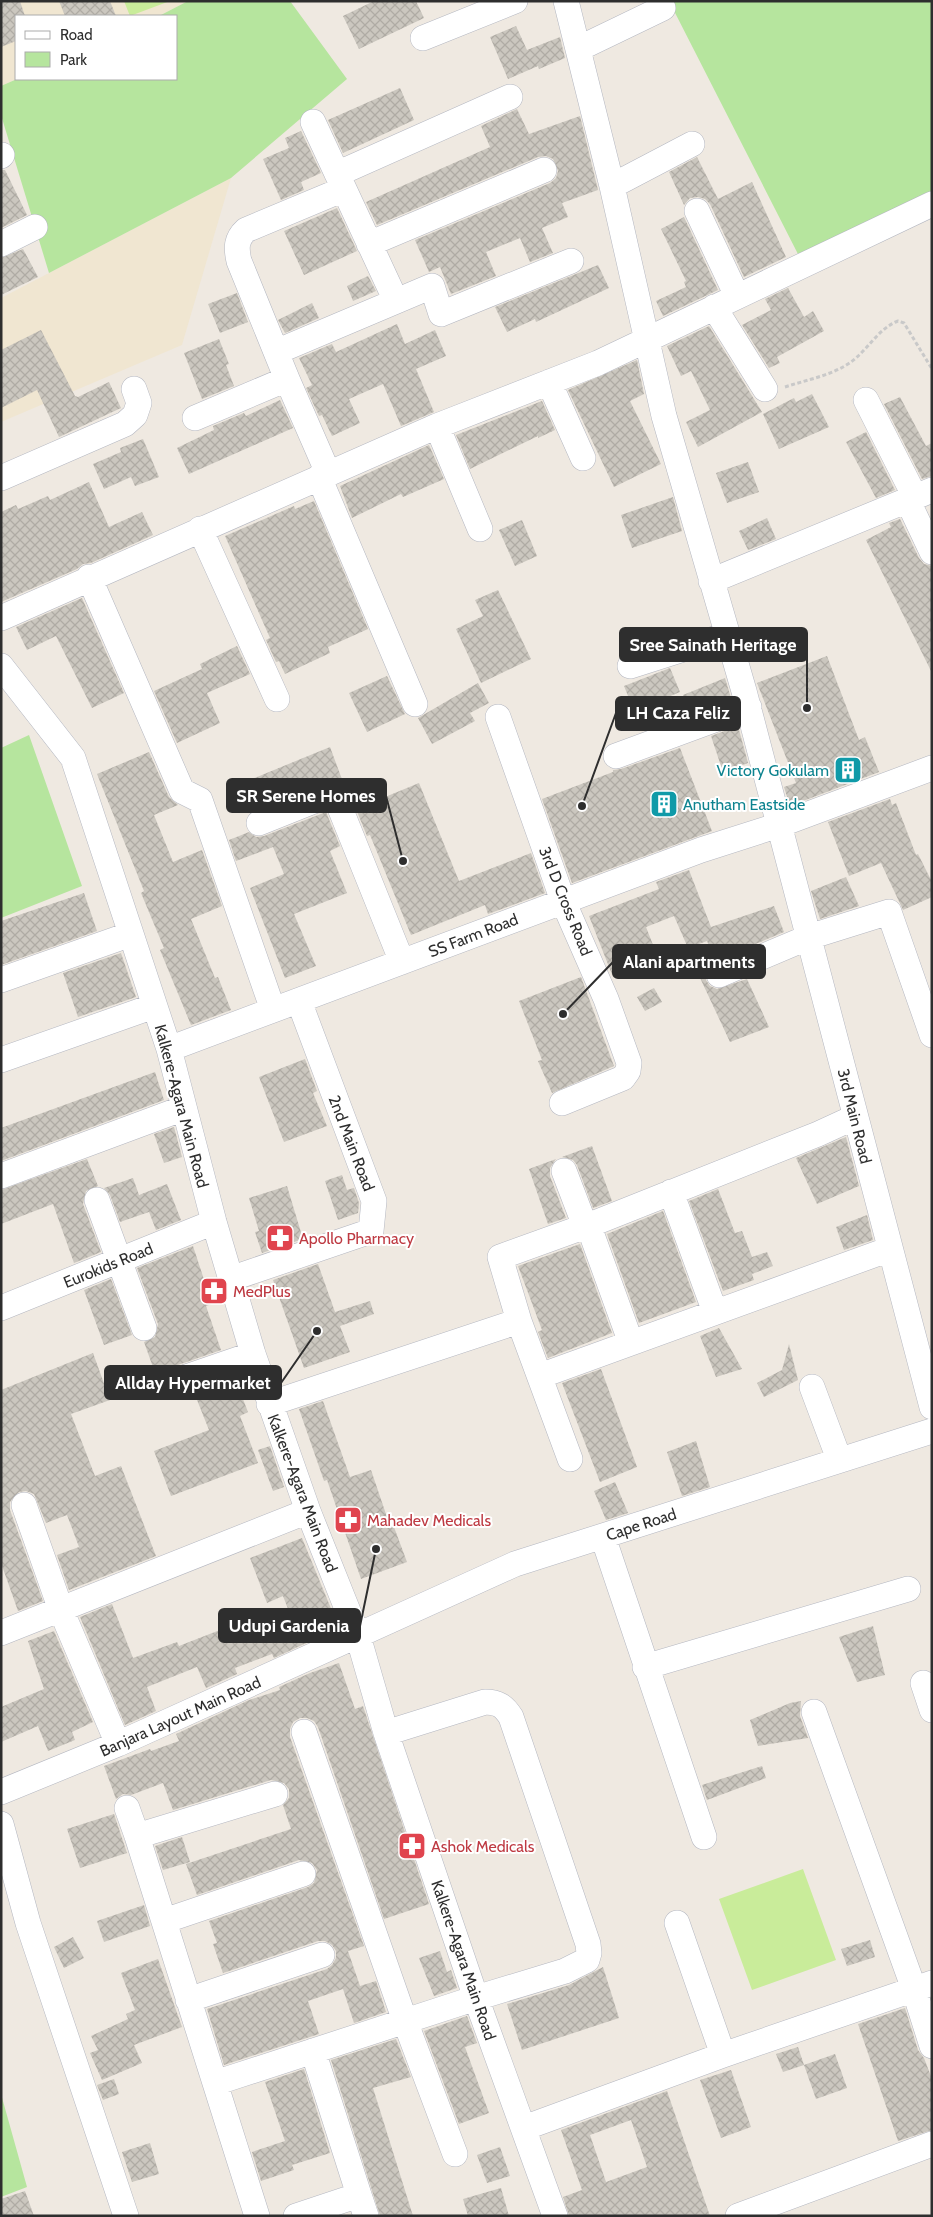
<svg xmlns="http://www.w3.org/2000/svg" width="933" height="2217" font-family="Cabin,sans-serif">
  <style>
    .education { fill: #f0e6d1 }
    .green { fill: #b6e59e }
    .pitch { fill: #c9ec9a }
    .building { fill: url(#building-cross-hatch); fill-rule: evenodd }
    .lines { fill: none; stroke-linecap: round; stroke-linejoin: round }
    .minor-casing { stroke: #b4b7c1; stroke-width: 26 }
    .path { stroke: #c9c9c9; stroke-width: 3; stroke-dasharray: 4 2.5; stroke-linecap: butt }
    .minor { stroke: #fff; stroke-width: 25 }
    .labels { text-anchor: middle; stroke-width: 4; stroke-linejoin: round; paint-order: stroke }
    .culture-label { font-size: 16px; fill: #0d838f; stroke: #fff; text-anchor: end }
    .street-label { font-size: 16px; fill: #2e2e2e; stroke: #fff }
    .health-label { font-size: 16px; fill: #be3a42; stroke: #fff; text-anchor: start }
    .leader { fill: none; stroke: #2e2e2e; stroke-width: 2 }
    .callout-dot { fill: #2e2e2e; stroke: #fff; stroke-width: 2 }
    .callout { fill: #2e2e2e; stroke: #2e2e2e; stroke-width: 2 }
    .callout-label { font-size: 18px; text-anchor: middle; font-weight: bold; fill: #fff }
  </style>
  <defs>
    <pattern id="building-cross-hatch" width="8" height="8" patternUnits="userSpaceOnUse" patternTransform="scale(1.25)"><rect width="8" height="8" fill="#cbc7bf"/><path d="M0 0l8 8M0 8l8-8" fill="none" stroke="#afaba4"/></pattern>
  </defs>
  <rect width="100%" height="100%" fill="#efe9e1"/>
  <path class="education" d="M1,1H188L159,16H16L17,79L1,86Z
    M231,178L182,345L1,422V298Z"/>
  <path class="green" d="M188,1H290L347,79L231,178L49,273L1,115V86L17,79H176V16H159Z
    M669,1H932V191L800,258Z
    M29,735L82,886L1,918V748Z
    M1,2094L27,2187L1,2197Z"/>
  <path class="pitch" d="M124,1H170L130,16Z
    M803,1869L836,1960L752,1990L719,1899Z"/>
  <path class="building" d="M1,1H20L25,16H16V41L1,47Z
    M59,1H110L116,16H65Z
    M374,1H416L424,18L359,49L343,16Z
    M516,26L527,50L560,37L565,58L539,69L538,66L508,79L490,37Z
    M400,88L414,120L343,153L328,120Z
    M517,109L529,134L580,116L598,190L562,203L568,217L542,228L553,253L530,262L520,238L486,252L496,276L451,294L440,267L429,272L415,240L550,183L556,178L558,171L553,159L546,156L538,157L377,225L366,202L490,147L481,126Z
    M301,131L321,173L301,182L304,190L281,200L263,159L289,148L285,138Z
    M697,157L718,199L752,182L786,257L744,277L710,204L705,199L698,197L690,198L684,205L669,172Z
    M1,170H5L27,215L1,228Z
    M337,208L357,251L304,275L284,231Z
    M684,217L718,290L663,316L656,301L686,287L684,282L686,281L661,229Z
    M23,249L38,277L1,295V258Z
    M598,265L609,288L536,322L535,319L507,332L495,307Z
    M368,276L376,291L353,301L347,286Z
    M788,288L804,317L813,311L824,331L777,357L780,363L769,368L742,325L771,310L765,299Z
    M237,293L248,322L220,333L208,304Z
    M312,303L319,318L285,333L278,320Z
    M397,324L405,344L435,330L446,356L416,369L434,412L401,426L383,384L349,399L360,423L332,436L322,415L319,416L306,388L312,385L299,358L332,344L336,352Z
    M709,326L762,412L698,447L686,422L710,410L691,371L681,376L667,346Z
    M41,330L75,396L78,397L109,382L121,408L59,437L37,390L1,408V350Z
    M219,339L229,364L226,365L234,386L202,399L184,353Z
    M637,360L644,394L630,401L661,464L614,487L568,390Z
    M812,394L829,427L779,449L763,414L794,398L796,402Z
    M900,397L926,446L932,443V476L922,479L884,404Z
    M280,400L293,428L189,474L177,448L214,430L213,426L244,413L246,416Z
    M542,401L555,430L538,438V436L470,469L456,435Z
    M866,432L895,490L876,498L846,442Z
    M143,439L159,477L135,486L131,477L104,489L93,464L121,452L120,448Z
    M429,445L444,479L403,497L401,494L352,518L340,486Z
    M748,462L759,492L727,503L716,473Z
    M89,482L109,527L142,512L153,535L91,563L83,564L77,569L1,602V512L16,505L18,509L48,496L50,500Z
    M673,497L682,531L632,548L621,515Z
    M314,501L368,629L328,647L330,653L285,674L279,661L276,662L266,640L270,638L225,536L294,506L295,509Z
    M767,518L776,539L748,550L739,531Z
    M900,519L919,558L924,564L932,566V673L866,540L891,527L889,523Z
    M522,520L537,556L515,566L499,530Z
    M498,590L531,659L481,683L456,629L483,616L475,600Z
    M82,598L124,693L92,708L56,636L27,650L16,627Z
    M237,646L250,674L207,693L220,723L177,743L154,691L202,669L200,664Z
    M827,656L859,740L865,737L879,772L790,806L784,787L796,783L757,683Z
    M670,668L680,692L649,705L658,725L642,731L624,686Z
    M387,676L405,714L367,732L349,693Z
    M725,678L731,698L690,713L683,695Z
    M478,683L489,703L470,713L475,721L432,744L418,718Z
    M738,726L748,763L723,772L711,736Z
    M330,747L343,782L337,779L329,780L258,808L247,781Z
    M680,748L712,831L572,883L542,799L613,772V770L621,769Z
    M149,752L169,797L178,805L154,815L173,862L202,850L222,906L191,919L215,978L218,977L231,1010L191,1025L160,950L164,948L141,893L144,891L97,774Z
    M419,783L459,881L531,853L545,893L488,914L485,905L411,935L370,835L367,836L356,809Z
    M890,799L892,805L896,803L916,855L918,854L932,882V897L903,910L881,863L849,876L828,822Z
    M326,812L340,846L330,851L347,893L294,914L316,966L285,978L250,888L284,874L273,847L236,861L229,840L249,832L256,837L264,836Z
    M689,870L711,927L774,906L784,932L713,962L707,967L706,980L710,986L717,989L747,979L769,1027L730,1042L694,965L713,955L707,941L688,948L674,916L646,927L659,960L613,977L589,916L659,889L656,882Z
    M846,877L859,906L820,919L811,891Z
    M84,893L97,931L1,965V921Z
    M121,953L136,997L78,1017L63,973Z
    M581,977L614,1066L552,1093L538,1061L542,1060L519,1001Z
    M654,988L662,1002L645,1011L637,997Z
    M305,1059L317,1091L313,1093L327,1126L284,1142L259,1077Z
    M155,1072L164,1100L1,1161V1128Z
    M174,1127L182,1157L164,1163L154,1134Z
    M846,1137L859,1186L817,1204L796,1158Z
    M592,1146L612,1201L593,1208L577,1165L573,1160L562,1157Z
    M87,1159L98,1186L86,1191L83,1204L101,1252L74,1263L53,1204L1,1224V1190Z
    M556,1159L550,1168V1176L566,1218L548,1224L529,1169Z
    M342,1175L347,1190L354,1188L359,1203L358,1213L338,1220L325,1181Z
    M133,1178L139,1195L167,1184L181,1220L156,1230L149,1212L120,1222L110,1195L104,1188Z
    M287,1186L303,1239L262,1253L255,1232L259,1231L249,1198Z
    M718,1189L735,1233L742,1231L752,1257L767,1252L773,1266L752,1274L754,1280L723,1291L689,1201Z
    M663,1211L696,1302L639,1323L607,1234Z
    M867,1215L873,1240L844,1250L836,1227Z
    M580,1244L612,1333L548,1358L538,1332L542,1330L518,1266Z
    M193,1246L212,1304L206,1306L221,1350L155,1373L144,1342L155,1337L158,1324L137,1268Z
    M318,1264L335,1312L370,1301L374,1314L340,1326L350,1352L304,1368L273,1280Z
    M111,1279L132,1335L104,1345L84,1290Z
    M719,1328L742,1369L716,1377L700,1336Z
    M789,1344L798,1380L764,1397L757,1383L782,1370Z
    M93,1353L110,1400L71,1414L95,1476L121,1466L156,1556L69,1590L57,1555L79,1547L67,1515L46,1523L34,1494L26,1491L19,1492L10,1502V1510L43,1601L18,1611L1,1563V1390Z
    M601,1369L637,1467L600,1482L562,1383Z
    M234,1376L248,1412L240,1416L258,1463L171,1496L154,1451L209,1430L193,1390Z
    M323,1401L350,1477L371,1470L388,1520L391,1519L407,1562L361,1579L327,1480L324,1481L299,1409Z
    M696,1441L710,1487L682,1496L667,1452Z
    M270,1446L284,1487L273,1491L258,1450Z
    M615,1482L628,1513L606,1520L594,1491Z
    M302,1538L339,1628L274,1658L272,1654L235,1668L237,1674L206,1688L197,1667L147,1687L156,1711L125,1725L80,1617L112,1604L133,1658L177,1642L179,1646L253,1617L261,1640L295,1627L283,1596L267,1603L250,1558Z
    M873,1626L885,1675L857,1682L839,1637Z
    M54,1631L93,1722L72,1732L75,1740L48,1751L38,1726L1,1742V1707L44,1689L28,1641Z
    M339,1663L355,1709L363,1706L429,1904L384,1919L318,1727L314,1721L307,1718H300L293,1722L290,1729V1737L364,1946L348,1951L360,1986L376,1981L386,2012L354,2023L343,1989L308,2001L319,2034L224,2065L207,2009L327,1969L332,1965L336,1958V1951L332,1945L325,1941H318L223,1973L213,1944L217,1943L209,1921L308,1887L314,1883L317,1870L312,1863L299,1860L197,1895L186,1864L291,1829L283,1805L289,1798V1789L284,1783L271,1780L173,1810L163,1783L131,1795L123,1794L116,1799L104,1766L150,1749L151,1751L179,1741L176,1734L249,1700L280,1690L279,1687L310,1673Z
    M801,1701L800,1716L808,1738L758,1746L750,1720L790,1703Z
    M762,1766L766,1778L707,1800L702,1785Z
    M114,1814L127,1853L80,1868L67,1829Z
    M182,1837L190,1862L163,1870L155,1846Z
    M144,1905L150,1926L104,1942L97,1921Z
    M73,1937L84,1958L64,1968L54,1947Z
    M870,1940L875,1957L847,1966L841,1949Z
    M440,1951L447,1972L451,1970L457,1988L434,1996L419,1958Z
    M158,1959L182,2027L134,2045L142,2063L102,2080L90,2053L98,2050L91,2036L128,2019L126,2014L135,2010L121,1973Z
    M603,1967L619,2018L522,2050L507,2004L569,1985Z
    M905,2008L918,2050L924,2058L932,2079V2130L898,2141L858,2024Z
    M467,2016L477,2043L465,2047L489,2113L459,2124L424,2031Z
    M396,2039L411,2077L373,2088L413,2216H380L331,2060Z
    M798,2047L804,2065L783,2072L776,2054Z
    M835,2054L847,2088L816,2099L804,2065Z
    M304,2069L330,2153L292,2165L294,2170L261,2181L252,2152L285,2141L265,2082Z
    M731,2070L751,2127L721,2138L700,2080Z
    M114,2079L119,2094L103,2100L97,2085Z
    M667,2091L710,2216H569L563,2197L582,2190L561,2130ZM631,2120L647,2167L606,2182L590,2135Z
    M150,2143L159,2174L132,2182L122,2152Z
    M500,2147L510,2176L487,2183L477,2155Z
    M501,2188L509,2216H468L463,2199Z
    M25,2191L34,2216H1V2199Z"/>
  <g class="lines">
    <defs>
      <path id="minor" d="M566,1L612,186L664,416L744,691L932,1407
        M423,38L515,1
        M578,49L663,8
        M313,122L396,301
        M1,156L2,155
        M337,174L510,97
        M612,186L692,144
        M697,211L737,296
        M1,244L35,227
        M369,244L544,170
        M714,307L765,389
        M276,352L432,286L441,314L571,261
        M549,382L583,458
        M866,400L915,497
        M195,418L287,379
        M437,426L480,529
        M328,473L287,379L239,261C236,248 236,239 246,230L344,189
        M319,477L415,704
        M1,478L125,424L135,415L139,403L134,389
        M908,501L932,552
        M200,529L277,699
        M89,577L182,791L200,800L273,1010
        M711,581L932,490
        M1,618L437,426L598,363L932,204
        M1,666L73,758L169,1049L214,1222L253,1354L308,1511L358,1636L386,1733L476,1998L555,2216
        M630,666L727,635
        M498,717L563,901L606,999L629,1063L628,1071L623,1078L562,1103
        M616,756L749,707
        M259,823L334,793L402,962
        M719,975L809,937L889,912L932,1035
        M1,980L131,934
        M169,1049L701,850L779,825L932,768
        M1,1060L154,1006
        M564,1171L585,1226
        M1,1176L184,1108
        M671,1192L715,1312
        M97,1200L144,1328
        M588,1224L631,1343
        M230,1279L371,1231L374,1201L299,1001
        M1,1308L214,1222
        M519,1321L500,1257L597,1222L818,1134L855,1117
        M540,1376L890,1249
        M157,1387L253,1354
        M812,1387L839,1459
        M269,1404L519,1321L570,1459
        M24,1505L61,1610L118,1744
        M603,1537L704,1837
        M1,1633L308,1511
        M645,1667L908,1589
        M923,1683L932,1710
        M814,1712L914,1989L932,2046
        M304,1732L405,2021L455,2154
        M1,1792L118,1744L515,1564L932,1431
        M275,1794L137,1836L215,2083L476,1998L565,1971L587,1960L589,1953L588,1944L511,1717C504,1706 498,1702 485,1702L386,1733
        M127,1808L137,1836
        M1,1824L28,1923L126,2216
        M164,1921L303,1874
        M677,1923L723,2055
        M188,2000L322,1955
        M215,2083L257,2216
        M524,2128L723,2055L932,1983
        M359,2195L366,2216
        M296,2216L359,2195L313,2051
        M738,2216L932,2144"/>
    </defs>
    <use href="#minor" class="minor-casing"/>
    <path class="path" d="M785,387C806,380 829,376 848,364C867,352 877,329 898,321L904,323L932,369"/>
    <use href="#minor" class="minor"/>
  </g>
  <defs>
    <symbol id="building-square" viewBox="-11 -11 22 22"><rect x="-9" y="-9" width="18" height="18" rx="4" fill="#0f9aa8" stroke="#fff"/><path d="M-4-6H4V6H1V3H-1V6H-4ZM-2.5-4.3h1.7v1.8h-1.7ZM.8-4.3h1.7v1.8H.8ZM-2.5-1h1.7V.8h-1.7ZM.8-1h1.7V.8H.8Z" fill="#fff"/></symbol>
    <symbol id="pharmacy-square" viewBox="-11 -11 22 22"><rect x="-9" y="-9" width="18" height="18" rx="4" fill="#e0444e" stroke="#fff"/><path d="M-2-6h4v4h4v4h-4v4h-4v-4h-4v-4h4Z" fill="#fff"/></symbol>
  </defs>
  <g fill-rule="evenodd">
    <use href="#building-square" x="832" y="754" width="32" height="32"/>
    <use href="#building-square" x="648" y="788" width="32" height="32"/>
    <use href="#pharmacy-square" x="264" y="1222" width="32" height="32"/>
    <use href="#pharmacy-square" x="198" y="1275" width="32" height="32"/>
    <use href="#pharmacy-square" x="332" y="1504" width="32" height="32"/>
    <use href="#pharmacy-square" x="396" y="1830" width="32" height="32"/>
  </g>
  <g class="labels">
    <g class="culture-label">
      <text x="829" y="776">Victory Gokulam</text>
      <text x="683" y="810" text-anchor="start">Anutham Eastside</text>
    </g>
    <g class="street-label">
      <text transform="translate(566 901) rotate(68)" y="6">3rd D Cross Road</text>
      <text transform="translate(473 935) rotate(-21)" y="6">SS Farm Road</text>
      <text transform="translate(182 1106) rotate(75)" y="6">Kalkere-Agara Main Road</text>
      <text transform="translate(855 1116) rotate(76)" y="6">3rd Main Road</text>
      <text transform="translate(352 1143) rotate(69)" y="6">2nd Main Road</text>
      <text transform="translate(108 1265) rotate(-22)" y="6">Eurokids Road</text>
      <text transform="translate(303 1493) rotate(69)" y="6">Kalkere-Agara Main Road</text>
      <text transform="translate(641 1524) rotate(-18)" y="6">Cape Road</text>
      <text transform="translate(180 1716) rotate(-24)" y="6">Banjara Layout Main Road</text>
      <text transform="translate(464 1960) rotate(71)" y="6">Kalkere-Agara Main Road</text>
    </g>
    <g class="health-label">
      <text x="299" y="1244">Apollo Pharmacy</text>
      <text x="233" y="1297">MedPlus</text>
      <text x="367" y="1526">Mahadev Medicals</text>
      <text x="431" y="1852">Ashok Medicals</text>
    </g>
  </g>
  <path class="leader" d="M807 708L807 645M582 806L616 713M403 861L386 796M563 1014L613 962M317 1331L281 1383M376 1549L360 1626"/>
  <g class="callout-dot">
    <circle cx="807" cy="708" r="5"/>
    <circle cx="582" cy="806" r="5"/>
    <circle cx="403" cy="861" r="5"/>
    <circle cx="563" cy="1014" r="5"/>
    <circle cx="317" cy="1331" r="5"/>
    <circle cx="376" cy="1549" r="5"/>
  </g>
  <g class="callout">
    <rect x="620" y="628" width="187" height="33" rx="5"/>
    <rect x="616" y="697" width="124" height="33" rx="5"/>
    <rect x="227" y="779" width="159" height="33" rx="5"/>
    <rect x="613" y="945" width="152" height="33" rx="5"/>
    <rect x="105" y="1366" width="176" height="33" rx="5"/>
    <rect x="219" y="1609" width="141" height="33" rx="5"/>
  </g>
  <g class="callout-label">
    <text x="713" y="651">Sree Sainath Heritage</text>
    <text x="678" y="719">LH Caza Feliz</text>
    <text x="306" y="802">SR Serene Homes</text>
    <text x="689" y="968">Alani apartments</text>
    <text x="193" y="1389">Allday Hypermarket</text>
    <text x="289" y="1632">Udupi Gardenia</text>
  </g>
  <rect width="933" height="2217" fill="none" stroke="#2e2e2e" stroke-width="5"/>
  <rect x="15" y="15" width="162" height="65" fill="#ffffff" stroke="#ababab"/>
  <rect x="25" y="31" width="25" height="8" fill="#ffffff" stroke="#ababab"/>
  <text x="60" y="40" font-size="15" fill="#2e2e2e">Road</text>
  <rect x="25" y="52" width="25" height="15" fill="#b6e59e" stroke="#ababab"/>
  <text x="60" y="65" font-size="15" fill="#2e2e2e">Park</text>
</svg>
